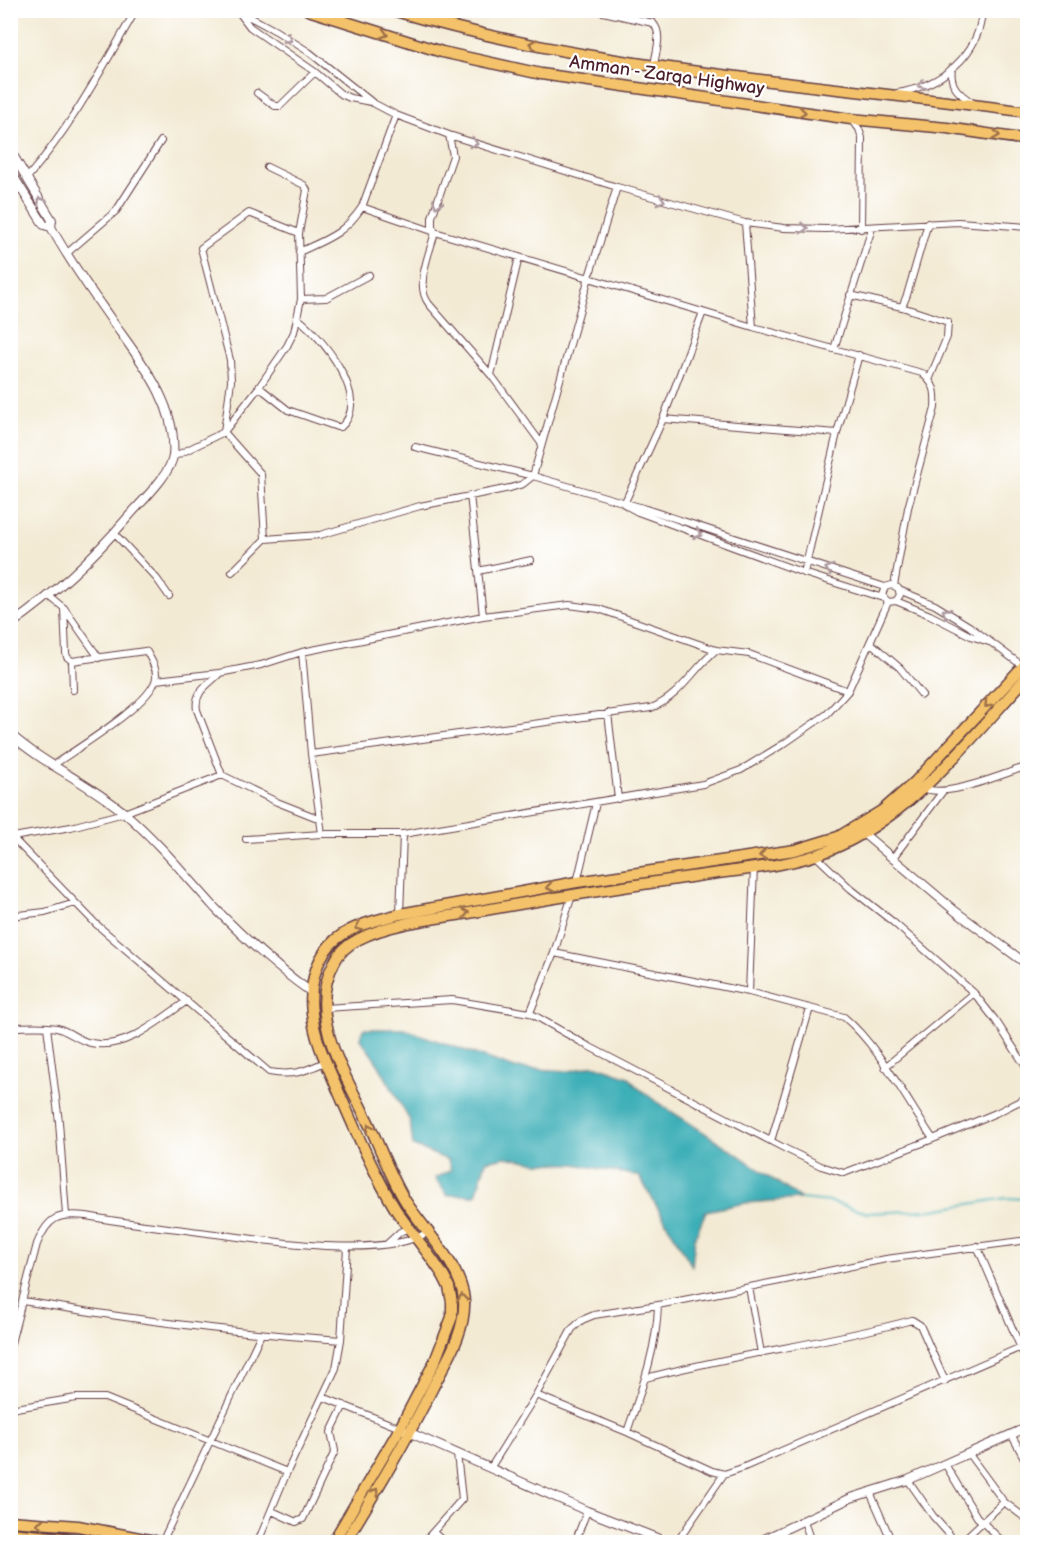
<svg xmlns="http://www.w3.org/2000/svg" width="1038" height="1553" font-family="'Balsamiq Sans',sans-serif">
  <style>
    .water { fill: #3eafb7; stroke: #446771; stroke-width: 1.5 }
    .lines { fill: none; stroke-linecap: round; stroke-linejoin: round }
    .stream { stroke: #3eafb7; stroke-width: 2 }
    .minor-casing { stroke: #633d44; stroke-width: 8 }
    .tertiary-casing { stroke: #633d44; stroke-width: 10 }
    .primary-casing { stroke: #633d44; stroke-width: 13 }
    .trunk-casing { stroke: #633d44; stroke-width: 13 }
    .minor { stroke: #fff; stroke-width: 6 }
    .tertiary { stroke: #fff; stroke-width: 8 }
    .primary { stroke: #f3c26a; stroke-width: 10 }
    .trunk { stroke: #f3c26a; stroke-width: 10 }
    .oneway { stroke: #9e704a }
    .oneway2 { stroke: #ae9aa0 }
    .labels { text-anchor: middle; stroke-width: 4.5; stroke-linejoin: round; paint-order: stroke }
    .street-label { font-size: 18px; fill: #4a1f2b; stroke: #fff }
  </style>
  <rect width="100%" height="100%" fill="#fff"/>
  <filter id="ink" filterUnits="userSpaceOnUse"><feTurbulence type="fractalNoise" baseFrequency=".0167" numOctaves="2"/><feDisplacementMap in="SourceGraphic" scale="12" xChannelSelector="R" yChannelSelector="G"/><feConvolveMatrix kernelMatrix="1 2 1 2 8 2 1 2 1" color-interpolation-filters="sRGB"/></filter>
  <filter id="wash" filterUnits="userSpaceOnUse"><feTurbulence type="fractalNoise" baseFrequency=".008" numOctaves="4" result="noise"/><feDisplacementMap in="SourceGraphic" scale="24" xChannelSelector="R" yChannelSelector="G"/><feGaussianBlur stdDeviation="1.35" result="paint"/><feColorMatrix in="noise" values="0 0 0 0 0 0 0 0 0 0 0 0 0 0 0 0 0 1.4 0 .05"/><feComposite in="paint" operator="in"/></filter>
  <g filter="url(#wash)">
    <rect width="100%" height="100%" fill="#f3ead4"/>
    <path class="water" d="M363,1029H404L515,1068L570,1071L594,1065L629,1077L636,1086L658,1103L730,1149L801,1199L745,1203L706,1211L695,1237L692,1266L639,1176L575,1164L539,1163L505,1157L486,1161L476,1195H447L435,1178L451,1170L448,1160L413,1146L410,1121L378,1064L360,1038Z"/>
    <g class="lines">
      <path class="stream" d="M801,1199L831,1202L868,1213L933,1210L1006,1198L1028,1199"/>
    </g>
  </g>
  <g filter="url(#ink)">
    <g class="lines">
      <defs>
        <path id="minor" d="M237,10L276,31L309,52L373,103L396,115L449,135L617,187L745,223L784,228L826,229L958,222L1028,227
          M594,10L653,23C663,34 656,51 654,65
          M238,11L250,27L315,72L341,94L350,98L371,102
          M952,68C949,86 959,94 973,103
          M257,93L275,106H280L315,72
          M897,93C940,86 980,56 982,10
          M853,121L859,129L862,138L861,229
          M449,135L453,156L432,217V226L435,232C430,253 414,285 429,304L491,375L541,443
          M27,178C71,127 102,69 136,10
          M362,207L435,232L753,327L922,373C935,385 936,390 935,408L908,508L894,586
          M745,223L753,327
          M299,252C327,239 344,234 362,207L396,115
          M66,254L116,211L161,141
          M850,295L902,307L907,295L928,223
          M301,299L326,298L369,275
          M902,307L948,322L947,337L929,380
          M834,349L872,228
          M491,375L519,257
          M259,387L288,410L337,427H341C373,399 321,335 297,318
          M663,419L837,433
          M415,447L533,476L643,508L885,587
          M173,457L224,432L259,387L287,346L294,332L301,299L299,233L307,190L304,185L267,167
          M470,495L483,616
          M624,504L663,419L703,312
          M627,506L638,512L804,573L883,598
          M114,533L157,579L169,596
          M265,539L261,474L224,432L231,381L230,360L201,248L249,213L299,233
          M478,571L531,560
          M232,572L265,539L320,535L420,506L510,488L523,484L533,476L589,277L617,187
          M804,573L837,433L859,355
          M899,590L935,605L969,626L1028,670
          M49,596L64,608L99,658
          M896,601L900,595L898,588L892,585L885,587L882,595L888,602L896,601L930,615L971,636L989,642
          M64,608L66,653L67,657L72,661
          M871,643L900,668L922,695
          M302,652L311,754L322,834
          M156,680L219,673L261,665L302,652L483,616L569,605L599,609L716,650
          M608,713L618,799
          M311,754L651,708C680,697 693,669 716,650L749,654L848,691
          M52,766C74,750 152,704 156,678C157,668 151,660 147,652L145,651L72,661L73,690
          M222,775L277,802L320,819
          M923,788C945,799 1003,774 1028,766
          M10,835L96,924L269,1072C293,1076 303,1072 325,1062
          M13,837L71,827L124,813L222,775L197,710C194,693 206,686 218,675
          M246,839L322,834H403L703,784L741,770L785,743L827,714L848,691L888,602
          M815,855L851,889L893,922L974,993L996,1021L1028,1070
          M892,859L943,791
          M577,882L596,803
          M400,914L403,834
          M10,916L45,912L75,903
          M554,953L749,992L844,1017C878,1045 907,1101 933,1139
          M749,992L754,867
          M325,1008L452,1000L530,1013L588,1046L786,1149L821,1166L844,1173L933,1139L996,1113L1028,1097
          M530,1013L554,953L572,895
          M10,1027C25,1027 43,1025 57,1028C69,1031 79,1041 91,1043C126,1051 160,1019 187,1001
          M47,1027L59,1122L66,1215
          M885,1067L974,993
          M771,1141L810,1008
          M387,1244L400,1232L410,1227
          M977,1246L1028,1365
          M749,1287L761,1353
          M23,1301C128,1319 235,1333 341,1340
          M10,1347L37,1244C48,1217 58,1213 86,1216C124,1223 162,1227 200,1232C256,1239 381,1261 428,1232
          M646,1378C734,1354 824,1344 912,1320L920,1325L945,1381
          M536,1395L627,1432L712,1471L724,1474L742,1468L1028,1344
          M323,1397L400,1428
          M10,1409L76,1398H105L287,1472
          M627,1432C641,1391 657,1349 658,1305
          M1011,1434L1028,1465
          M968,1453L1004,1502L1028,1520
          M945,1464L977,1517L1003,1542
          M491,1467L536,1395L572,1329L582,1320L594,1315L658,1305L785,1280L886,1259L1028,1240
          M908,1480L933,1516L956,1542
          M870,1492L892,1542
          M272,1511L296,1522L303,1519L335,1451L331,1432L344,1405
          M804,1521L811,1542
          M433,1532L444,1542
          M162,1542L261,1334
          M258,1542L287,1472L336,1368L341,1340L347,1248
          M424,1542L462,1499L457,1454
          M575,1542L587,1511
          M677,1542L724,1474
          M961,1542L1004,1502"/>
        <path id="tertiary" d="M10,150L52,220L51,227L44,225L10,171
          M10,625C53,595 94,557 128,517C140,503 171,474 173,456C178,403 138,358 110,318C89,288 68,259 51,227
          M10,734C46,766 91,784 127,815C159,843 186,876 215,908C244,938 277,968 311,992
          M864,834L955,911L1028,965
          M406,1431L587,1511L667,1542
          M758,1542L851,1498L908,1480L1028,1427"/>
        <path id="primary" d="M10,1521L78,1526L160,1542
          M10,1533L104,1542
          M333,1542L400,1428L435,1361L452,1317V1302L449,1287L444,1277C430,1254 411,1233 396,1210C374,1174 357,1134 340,1095C329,1068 315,1043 312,1013C309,990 314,963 330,945C347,926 377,920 400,914L577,882L795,850L838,837L883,810L915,782L1028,661
          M345,1542C376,1491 407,1440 433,1387C447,1360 466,1331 464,1300C461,1265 424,1230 406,1202C391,1178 381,1150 369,1124C347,1077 305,1016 334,963C339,952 349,944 359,939C388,924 431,919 463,914C539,900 614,888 690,877C734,870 789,867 830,850C913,815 968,741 1028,676"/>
        <path id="trunk" d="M308,10L442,52L541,74L851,119L947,128L1028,140
          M392,10C598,72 816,83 1028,112"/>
      </defs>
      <use href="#minor" class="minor-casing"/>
      <use href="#tertiary" class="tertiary-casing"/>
      <use href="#primary" class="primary-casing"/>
      <use href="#trunk" class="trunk-casing"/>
      <use href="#minor" class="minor"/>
      <use href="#tertiary" class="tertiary"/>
      <use href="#primary" class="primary"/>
      <use href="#trunk" class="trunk"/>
    </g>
    <defs><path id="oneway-chevron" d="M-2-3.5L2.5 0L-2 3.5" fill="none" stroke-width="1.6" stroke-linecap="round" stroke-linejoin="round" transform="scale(1.5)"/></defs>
    <g class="oneway">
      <use href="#oneway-chevron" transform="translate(384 34) rotate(17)"/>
      <use href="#oneway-chevron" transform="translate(533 44) rotate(-169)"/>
      <use href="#oneway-chevron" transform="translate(802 112) rotate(8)"/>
      <use href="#oneway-chevron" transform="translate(996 135) rotate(8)"/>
      <use href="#oneway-chevron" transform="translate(988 704) rotate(133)"/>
      <use href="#oneway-chevron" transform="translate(763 855) rotate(171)"/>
      <use href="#oneway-chevron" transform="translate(550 887) rotate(170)"/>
      <use href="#oneway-chevron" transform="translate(465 913) rotate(-10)"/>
      <use href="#oneway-chevron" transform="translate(359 927) rotate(156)"/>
      <use href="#oneway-chevron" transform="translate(370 1128) rotate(-114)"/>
      <use href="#oneway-chevron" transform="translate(462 1298) rotate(-96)"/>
      <use href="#oneway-chevron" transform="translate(375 1492) rotate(-59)"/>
      <use href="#oneway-chevron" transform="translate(40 1524) rotate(-176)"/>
    </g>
    <g class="oneway2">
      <use href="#oneway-chevron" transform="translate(288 39) rotate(33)"/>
      <use href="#oneway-chevron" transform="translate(922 85) rotate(157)"/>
      <use href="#oneway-chevron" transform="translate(474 143) rotate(17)"/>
      <use href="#oneway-chevron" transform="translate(661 200) rotate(16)"/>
      <use href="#oneway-chevron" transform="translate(41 201) rotate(-121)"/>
      <use href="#oneway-chevron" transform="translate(437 204) rotate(109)"/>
      <use href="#oneway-chevron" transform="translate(804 228) rotate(2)"/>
      <use href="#oneway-chevron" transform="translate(698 534) rotate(20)"/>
      <use href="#oneway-chevron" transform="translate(829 569) rotate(-162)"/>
      <use href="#oneway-chevron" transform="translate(946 612) rotate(-148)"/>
    </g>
  </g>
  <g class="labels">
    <g class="street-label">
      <text transform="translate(667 75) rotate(8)" y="6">Amman - Zarqa Highway</text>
    </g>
  </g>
  <rect width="1038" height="1553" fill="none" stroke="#fff" stroke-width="36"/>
</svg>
